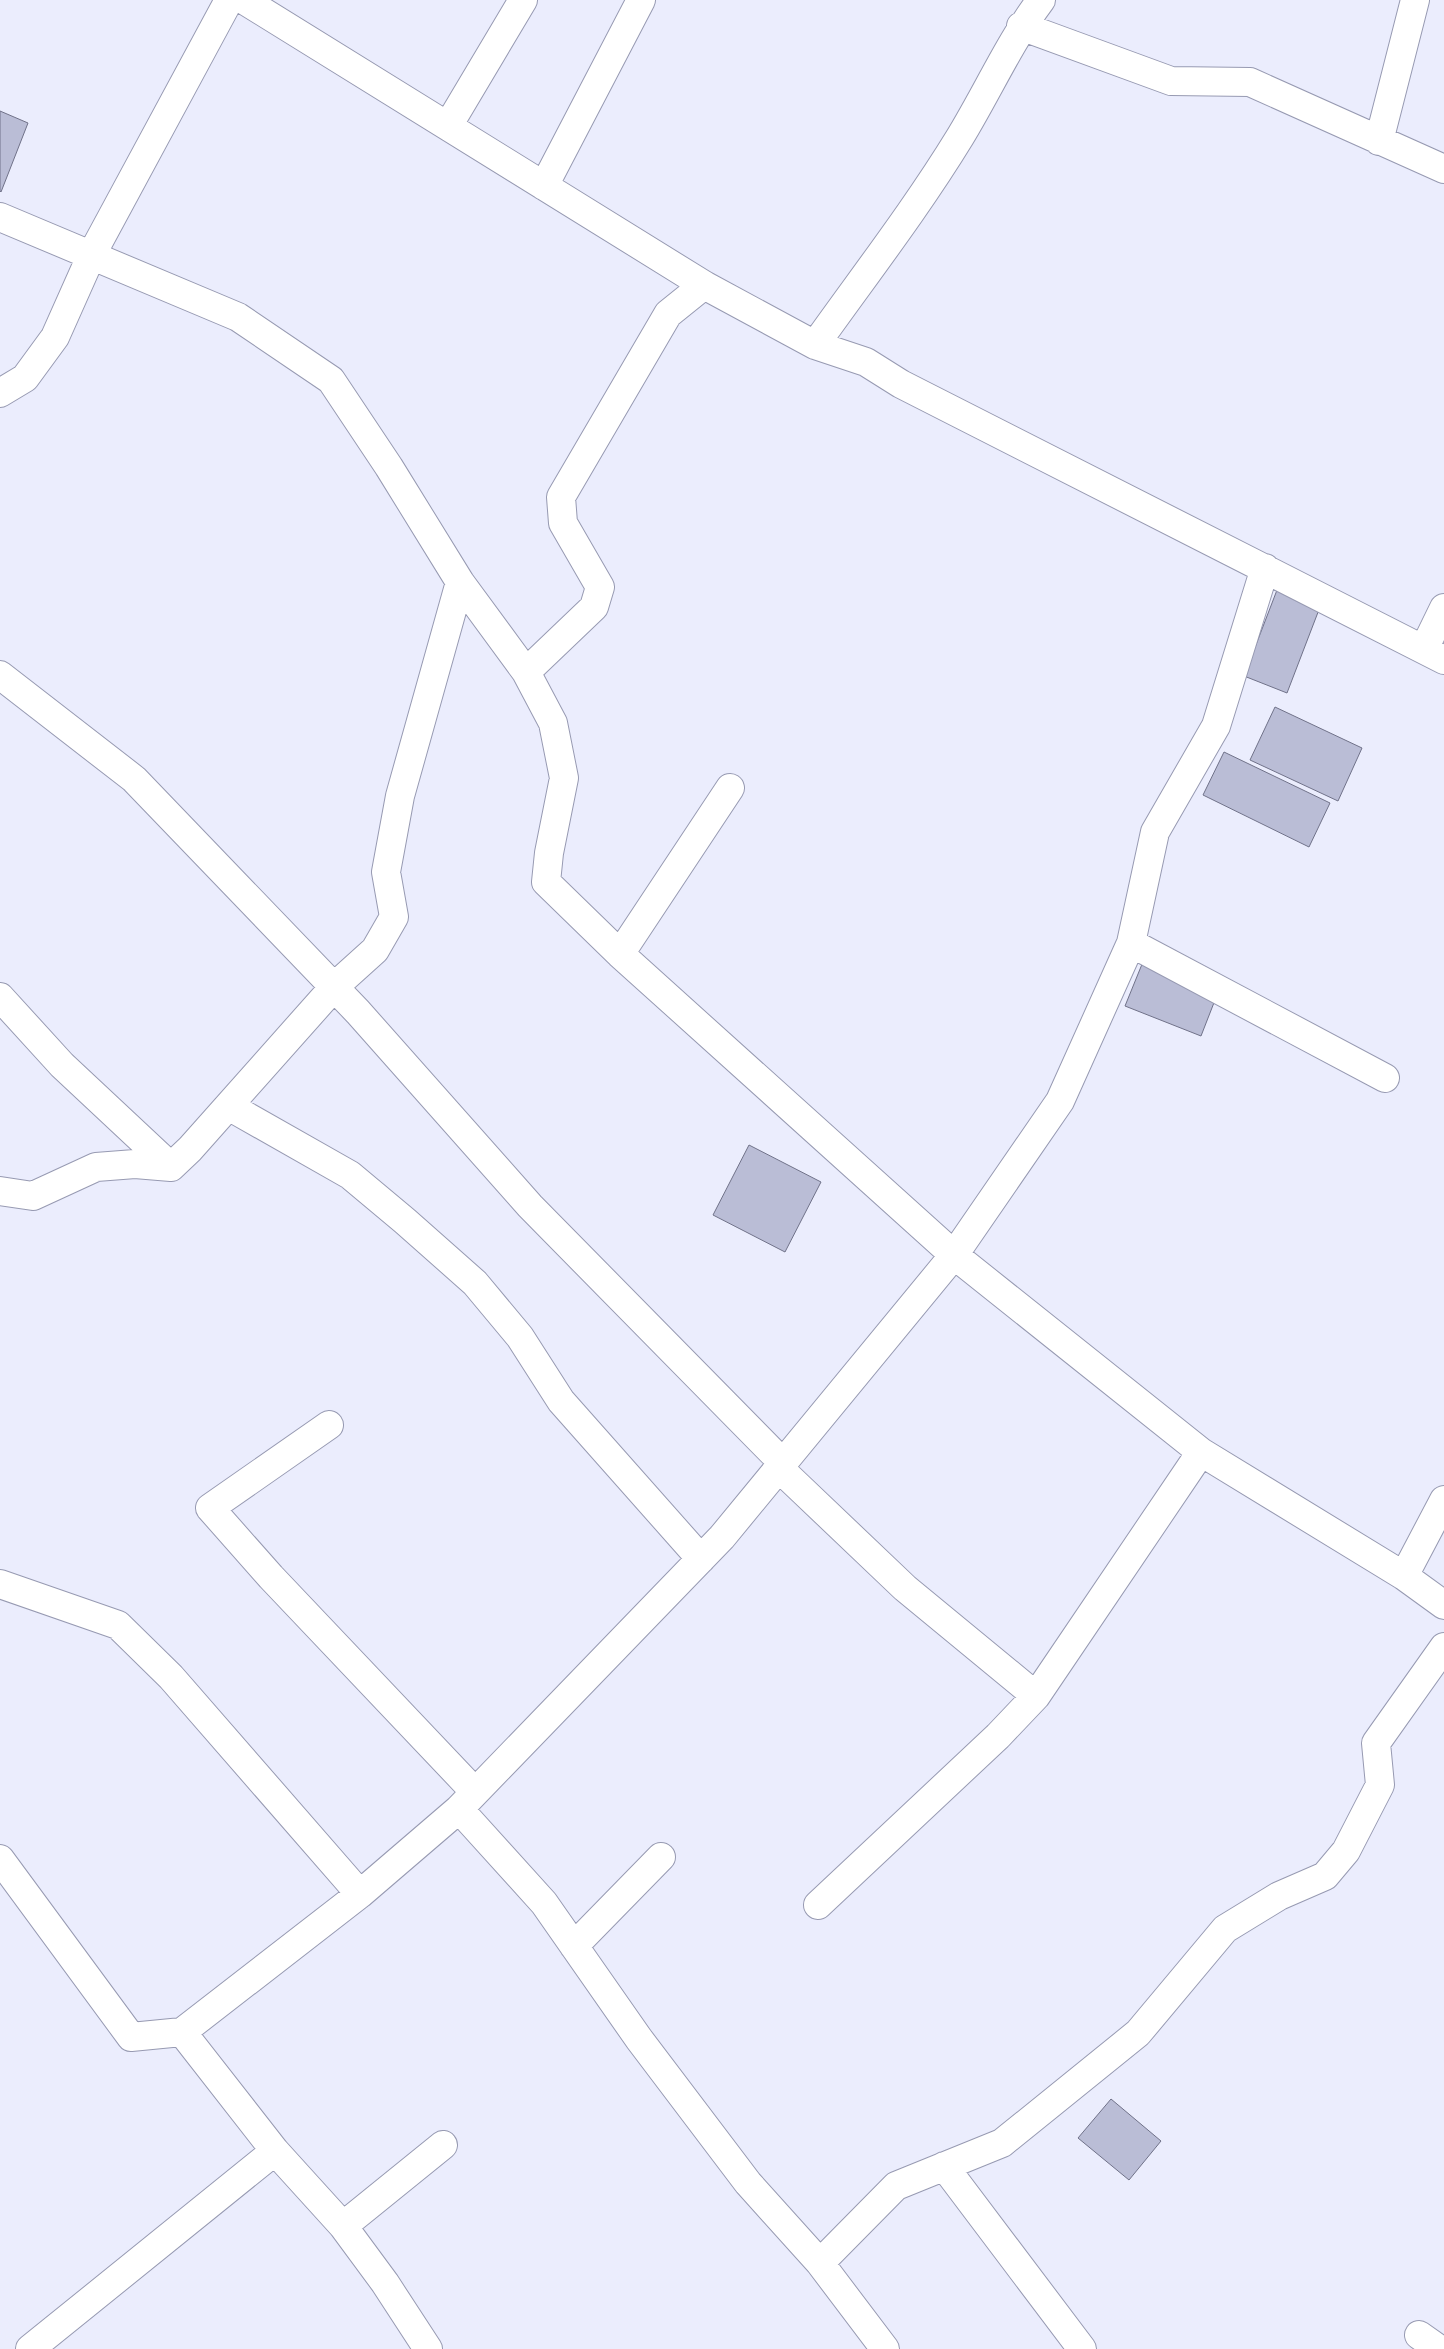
<svg xmlns="http://www.w3.org/2000/svg" width="1444" height="2349" font-family="'Exo 2',sans-serif">
  <style>
    .building { fill: #babdd6; stroke: #707289 }
    .lines { fill: none; stroke-linecap: round; stroke-linejoin: round }
    .street-casing { stroke: #979ab2; stroke-width: 30 }
    .street { stroke: #fff; stroke-width: 28 }
  </style>
  <rect width="100%" height="100%" fill="#ebedfd"/>
  <path class="building" d="M0,111L28,123L1,192L0,191Z
    M1277,590L1320,607L1287,693L1244,676Z
    M1275,707L1362,748L1338,801L1250,760Z
    M1224,752L1330,803L1309,847L1203,795Z
    M1149,947L1224,977L1201,1036L1125,1006Z
    M749,1145L821,1182L785,1252L713,1215Z
    M1111,2099L1161,2141L1129,2180L1078,2138Z"/>
  <g class="lines">
    <defs>
      <path id="street" d="M244,0L704,285L815,345L866,362L901,384L1444,660
        M1021,26L1171,81L1250,82L1444,169
        M448,126L523,0
        M1379,141L1415,0
        M544,186L641,0
        M0,217L238,317L331,380L389,467L460,582L526,672L553,723L564,778L549,853L546,882L620,954L954,1255L1201,1452L1404,1576L1444,1605
        M815,345C864,276 916,209 960,137C988,91 1009,43 1041,0
        M0,393L25,378L55,337L92,254L229,0
        M1424,649L1444,608
        M526,672L594,607L600,587L563,523L561,497L668,314L704,285
        M0,675L134,779L358,1012L530,1206L783,1463
        M1131,943L1385,1078
        M620,954L730,788
        M0,997L62,1065L171,1167
        M239,1112L350,1175L405,1221L475,1283L520,1337L561,1401L701,1559
        M0,1191L33,1196L96,1167L135,1164L171,1167L190,1149L334,987L375,950L394,917L386,872L400,796L460,582
        M329,1425L210,1508L271,1577L475,1792
        M779,1468L905,1588L1036,1696
        M1404,1576L1444,1500
        M0,1584L118,1625L171,1677L360,1894
        M459,1809L544,1903L639,2039L748,2183L820,2263L885,2349
        M0,1859L131,2037L182,2032
        M818,1905L998,1736L1036,1696L1201,1452
        M574,1946L661,1857
        M944,2166L1082,2349
        M343,2226L443,2145
        M820,2263L896,2186L1002,2143L1138,2033L1225,1929L1279,1896L1325,1876L1346,1851L1380,1785L1376,1743L1444,1647
        M1419,2335L1439,2349
        M30,2349L275,2151
        M428,2349L385,2283L343,2226L275,2151L182,2032L360,1894L459,1809L722,1537L954,1255L1060,1101L1131,943L1155,832L1216,726L1265,568"/>
    </defs>
    <use href="#street" class="street-casing"/>
    <use href="#street" class="street"/>
  </g>
</svg>
